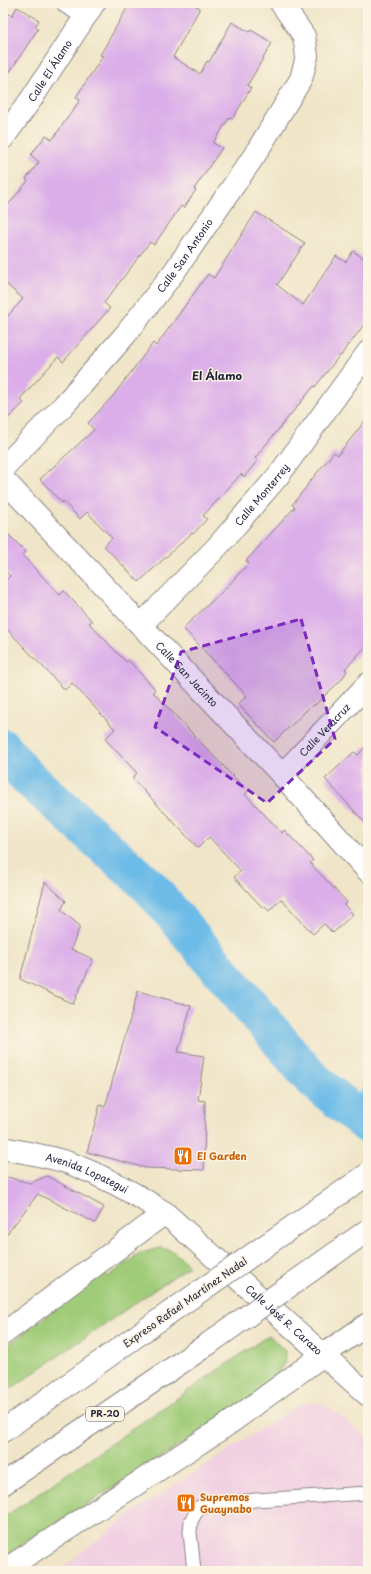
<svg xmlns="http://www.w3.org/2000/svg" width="371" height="1574" font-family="'Playpen Sans',sans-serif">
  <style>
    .built { fill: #f1d0e2 }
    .green { fill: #a0cc79; stroke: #61775a }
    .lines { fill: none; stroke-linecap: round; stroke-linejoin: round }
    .stream { stroke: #6dbce8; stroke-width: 6 }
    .river { stroke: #6dbce8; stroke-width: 38 }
    .building { fill: #dbaee9 }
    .service-casing { stroke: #898482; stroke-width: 15 }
    .minor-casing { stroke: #898482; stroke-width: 24 }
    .tertiary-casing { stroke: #898482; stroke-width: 24 }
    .motorway-casing { stroke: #898482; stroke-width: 24 }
    .service { stroke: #fff; stroke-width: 13 }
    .minor { stroke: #fff; stroke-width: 22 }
    .tertiary { stroke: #fff; stroke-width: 22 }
    .motorway { stroke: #fff; stroke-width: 22 }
    .motorway-bridge-casing { stroke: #898482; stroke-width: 24; stroke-linecap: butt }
    .motorway-bridge { stroke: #fff; stroke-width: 22 }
    .marked { fill: #7b2cbf; fill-opacity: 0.2; stroke: #7b2cbf; stroke-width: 3; stroke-dasharray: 8 5; stroke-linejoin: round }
    .labels { text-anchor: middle; stroke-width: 3; stroke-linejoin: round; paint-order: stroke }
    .shield { fill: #fcf5e5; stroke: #63616e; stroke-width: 1 }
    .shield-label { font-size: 9px; font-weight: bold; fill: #22223b }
    .street-label { font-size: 10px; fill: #22223b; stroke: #fcf5e5 }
    .food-label { font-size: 10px; font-weight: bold; fill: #c56008; stroke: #fcf5e5; text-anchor: start }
    .neighbourhood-label { font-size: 11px; font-weight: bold; fill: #22223b; stroke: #fcf5e5 }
  </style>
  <rect width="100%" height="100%" fill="#fcf5e5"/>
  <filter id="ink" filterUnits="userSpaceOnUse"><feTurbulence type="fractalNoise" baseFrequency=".025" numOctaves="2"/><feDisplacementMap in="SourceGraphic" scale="8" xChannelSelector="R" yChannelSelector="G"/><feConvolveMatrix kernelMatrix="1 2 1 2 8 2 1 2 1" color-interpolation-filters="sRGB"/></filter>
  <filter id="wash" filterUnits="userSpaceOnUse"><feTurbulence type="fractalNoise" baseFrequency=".012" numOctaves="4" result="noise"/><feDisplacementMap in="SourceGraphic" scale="16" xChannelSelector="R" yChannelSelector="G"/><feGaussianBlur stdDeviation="0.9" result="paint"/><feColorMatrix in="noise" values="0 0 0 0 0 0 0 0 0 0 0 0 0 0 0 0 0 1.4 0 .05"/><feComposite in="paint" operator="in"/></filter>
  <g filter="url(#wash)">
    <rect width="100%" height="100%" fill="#f0e5c8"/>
    <path class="built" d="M307,1403H321L334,1411L368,1438V1571H59L126,1517L296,1406Z"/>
    <path class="green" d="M161,1248C175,1250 179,1256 189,1266L3,1394V1349L104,1272L108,1277L141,1253Z
      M269,1335L285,1351V1362L264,1392L3,1557V1518Z"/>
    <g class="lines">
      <path class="stream" d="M352,1112L368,1084"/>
      <path class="river" d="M3,748L25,775L150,887L311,1078L368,1125"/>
    </g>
    <g id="blocks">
      <path class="building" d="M130,3H191L200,8L173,57L200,74L207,61L209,62L232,22L249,32L251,30L272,43L247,86L251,88L233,118L230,117L213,143L222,148L194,189L196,190L184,208L181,206L154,245L150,242L104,303L110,308L63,362L58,357L20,399L24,403L3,423V321L23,299L3,281V211L28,181L26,179L39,162L31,155L46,135L52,140L80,100L76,97L103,56L100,55Z
        M17,7L39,20L35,27L38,29L3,82V10L12,16Z
        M256,212L305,243L277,285L303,305L336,256L346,262L353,251L368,261V319L349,345L348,344L341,356L340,355L315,387L314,386L255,458L258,460L244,477L241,474L203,516L207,519L193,534L192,533L139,582L104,546L112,538L87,512L80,519L63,501L62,503L40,479L94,430L88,423L113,396L153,343L156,346L208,274L214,278Z
        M368,417V644L345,669L347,671L342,679L314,706L313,704L274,742L238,704L247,696L183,628L224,590L249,563L246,561L295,507L292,505L307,486V485L334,452L338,455Z
        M3,529L26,552L22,555L60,595L64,591L92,621L89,623L126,662L128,660L155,689L153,692L248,792L245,794L282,833L284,830L313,860L310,863L347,902L344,905L353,914L333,933L324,924L313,934L281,899L269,911L264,906L263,908L234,877L241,871L209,837L198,848L132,778L137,773L105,739L115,729L72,683L65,690L3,625V583L10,576L3,569Z
        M368,744V826L325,779L354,752L358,755Z
        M45,882L66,901L61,910L80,926L71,949L93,959L73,1004L20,979Z
        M138,991L191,1006L178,1052L204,1056L198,1100L205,1101L204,1170L146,1168L87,1152L100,1105L105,1107Z
        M3,1176L30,1183L47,1176L104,1207L95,1223L38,1194L3,1239Z"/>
    </g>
  </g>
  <g filter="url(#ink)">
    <use href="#blocks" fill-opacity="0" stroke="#898482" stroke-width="1"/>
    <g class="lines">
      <defs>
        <path id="service" d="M194,1571L190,1532L191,1521L199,1507L255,1500L368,1493"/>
        <g id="minor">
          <path d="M68,3L87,14"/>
          <path id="s1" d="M3,138L32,98L94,3"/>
          <path id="s2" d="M3,468L64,405L126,334L174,272L254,156L301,79L307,56L304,36L281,3"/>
          <path id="s3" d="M3,479L282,775L368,871"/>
          <path id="s4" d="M141,625L217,547L278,476L368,352"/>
          <path id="s5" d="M282,775L368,684"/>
          <path d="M323,1355L368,1324"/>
        </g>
        <g id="tertiary">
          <path id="s6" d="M3,1148C26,1153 50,1156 72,1164C105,1177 135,1193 165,1213L368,1395"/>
          <path d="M3,1334L165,1213"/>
          <path d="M3,1571L227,1425L323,1355"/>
        </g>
        <path id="motorway" d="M3,1431L169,1313
          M3,1484L208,1344"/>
      </defs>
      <use href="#service" class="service-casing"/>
      <use href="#minor" class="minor-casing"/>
      <use href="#tertiary" class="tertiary-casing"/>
      <use href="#motorway" class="motorway-casing"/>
      <use href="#service" class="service"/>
      <use href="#minor" class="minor"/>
      <use href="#tertiary" class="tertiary"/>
      <use href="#motorway" class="motorway"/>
      <defs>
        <path id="motorway-bridge" d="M169,1313L368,1174
          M208,1344L368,1230"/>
      </defs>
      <use href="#motorway-bridge" class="motorway-bridge-casing"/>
      <use href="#motorway-bridge" class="motorway-bridge"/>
    </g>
  </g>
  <path class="marked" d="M301,619L335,739L267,803L155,727L181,652Z"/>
  <defs>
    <symbol id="restaurant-square" viewBox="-11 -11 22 22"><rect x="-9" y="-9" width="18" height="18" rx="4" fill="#e8710a" stroke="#fcf5e5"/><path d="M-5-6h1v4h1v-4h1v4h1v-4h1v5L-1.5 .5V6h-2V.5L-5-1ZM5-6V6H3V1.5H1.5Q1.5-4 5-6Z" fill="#fff"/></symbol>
  </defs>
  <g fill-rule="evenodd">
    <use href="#restaurant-square" x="172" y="1145" width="22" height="22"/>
    <use href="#restaurant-square" x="175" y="1492" width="22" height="22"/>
  </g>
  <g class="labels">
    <rect class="shield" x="86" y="1407" width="38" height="14" rx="3"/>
    <g class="shield-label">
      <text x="105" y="1417">PR-20</text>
    </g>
    <g class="street-label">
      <text dy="4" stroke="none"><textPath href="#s1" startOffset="82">Calle El Álamo</textPath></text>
      <text dy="4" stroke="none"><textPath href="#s2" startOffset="280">Calle San Antonio</textPath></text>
      <text dy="4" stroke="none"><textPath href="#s4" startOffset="178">Calle Monterrey</textPath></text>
      <text dy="4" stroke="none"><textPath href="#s3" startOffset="268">Calle San Jacinto</textPath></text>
      <text dy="4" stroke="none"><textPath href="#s5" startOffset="62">Calle Veracruz</textPath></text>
      <text dy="4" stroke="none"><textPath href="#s6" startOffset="88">Avenida Lopategui</textPath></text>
      <text transform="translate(185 1302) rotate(-35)" y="4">Expreso Rafael Martínez Nadal</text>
      <text dy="4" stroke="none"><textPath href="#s6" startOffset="336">Calle José R. Carazo</textPath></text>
    </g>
    <g class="food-label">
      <text x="197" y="1160">El Garden</text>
      <text x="200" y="1501">Supremos<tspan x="200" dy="12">Guaynabo</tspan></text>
    </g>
    <g class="neighbourhood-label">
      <text x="217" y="380">El Álamo</text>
    </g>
  </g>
  <rect width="371" height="1574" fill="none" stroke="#fcf5e5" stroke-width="16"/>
</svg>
